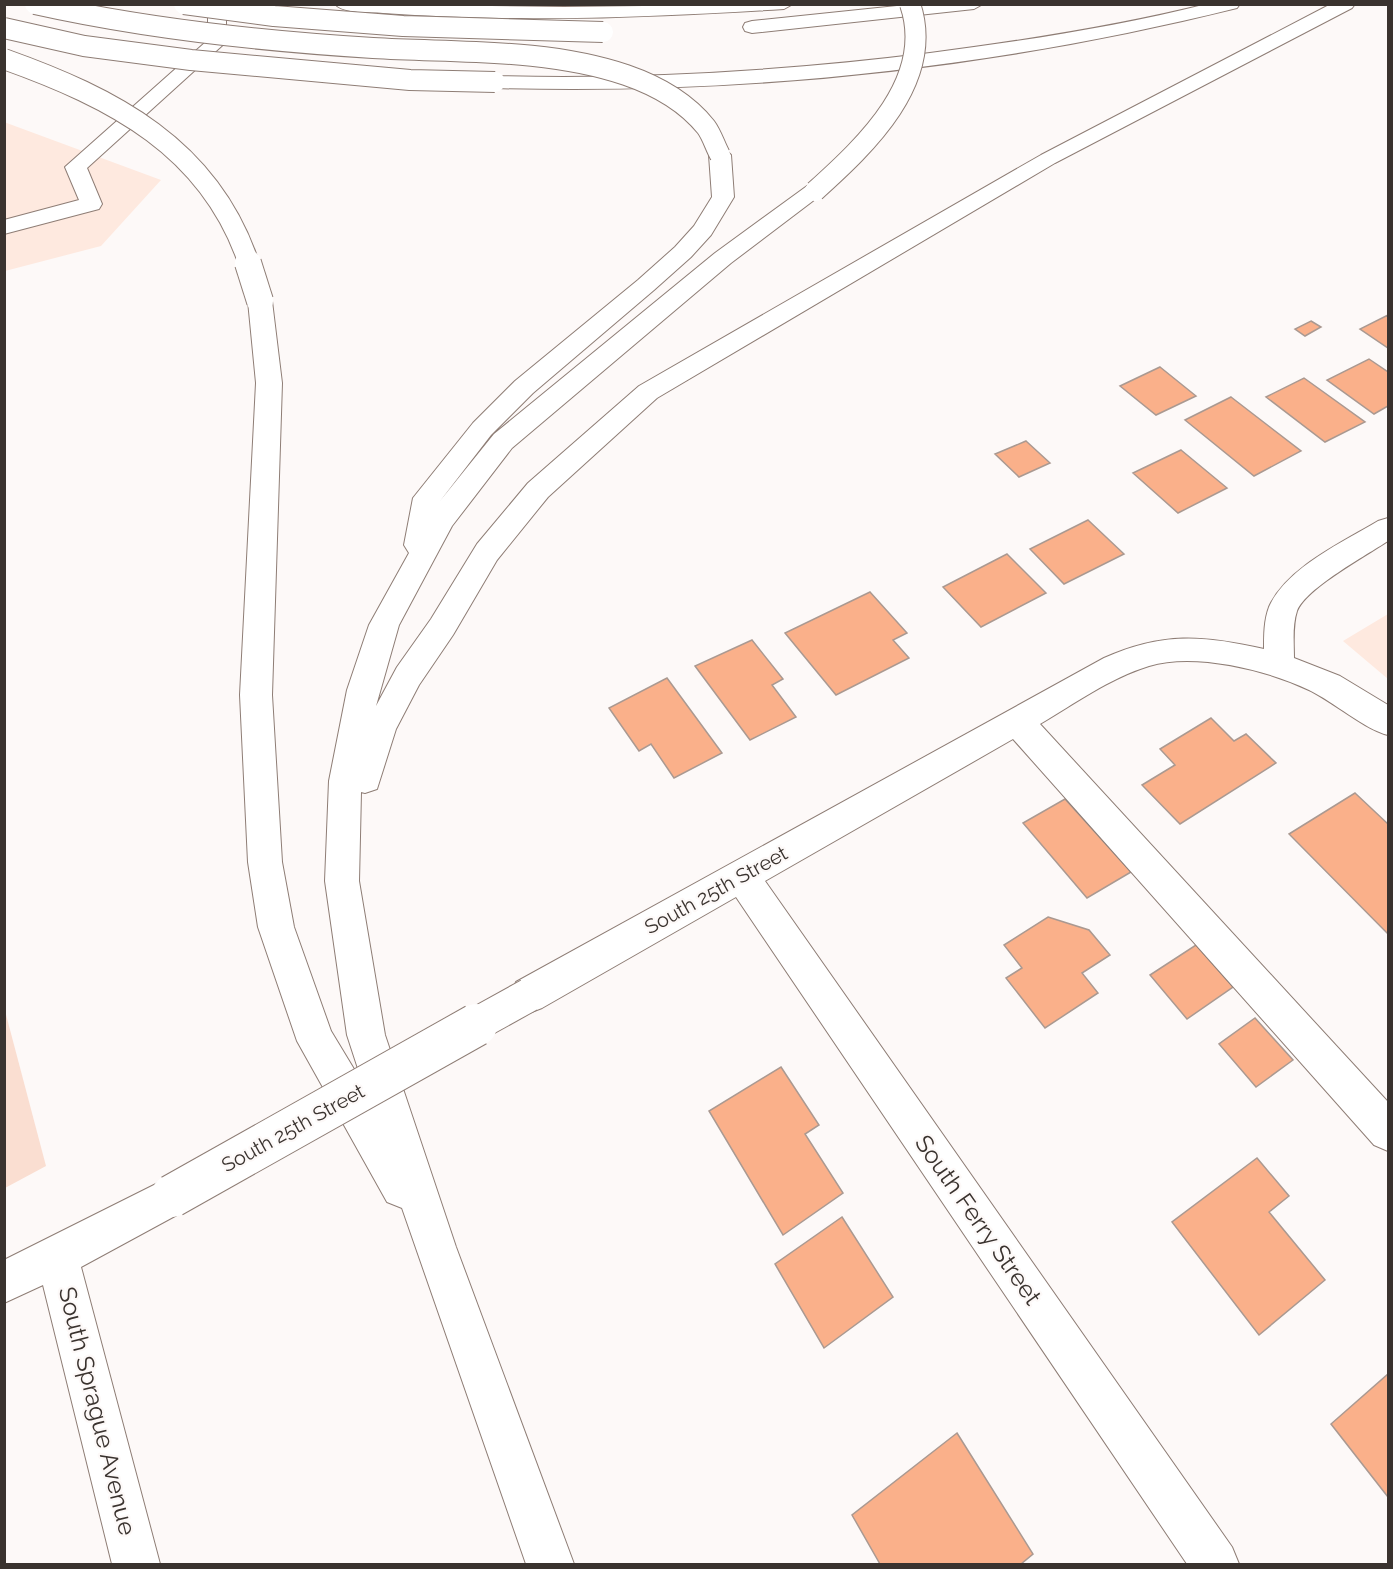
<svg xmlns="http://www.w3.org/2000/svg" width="1393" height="1569" font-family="Raleway,sans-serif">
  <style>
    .built { fill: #fee9df }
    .green { fill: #faded1 }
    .building { fill: #fab08a; stroke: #aa9991; stroke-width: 1.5 }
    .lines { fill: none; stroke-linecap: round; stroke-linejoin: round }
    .minor-casing { stroke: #8e7d75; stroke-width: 2 }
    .highway-casing { stroke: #8e7d75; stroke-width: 2 }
    .minor { fill: #fff; fill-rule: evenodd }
    .highway { fill: #fff; fill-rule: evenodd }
    .minor-bridge-far1-casing { stroke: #8e7d75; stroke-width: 35; stroke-linecap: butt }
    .minor-bridge-casing { stroke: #8e7d75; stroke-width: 44; stroke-linecap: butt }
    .highway-bridge-far1-casing { stroke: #8e7d75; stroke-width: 22; stroke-linecap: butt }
    .highway-bridge-casing { stroke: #8e7d75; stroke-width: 28; stroke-linecap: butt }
    .minor-bridge-far1 { stroke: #fff; stroke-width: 33 }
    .minor-bridge { stroke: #fff; stroke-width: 42 }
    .highway-bridge-far1 { stroke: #fff; stroke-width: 20 }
    .highway-bridge { stroke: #fff; stroke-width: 26 }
    .labels { text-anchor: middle; stroke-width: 4.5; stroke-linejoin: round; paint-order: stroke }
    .street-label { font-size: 20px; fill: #3a332f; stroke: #fdf9f8 }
    .near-street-label { font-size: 24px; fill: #3a332f; stroke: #fdf9f8 }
  </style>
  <rect width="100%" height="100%" fill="#fdf9f8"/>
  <path class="built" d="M4,122L161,180L101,246L5,271Z
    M1388,614V679L1343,641Z"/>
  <path class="green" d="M4,1007L46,1166L5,1188H4Z"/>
  <path class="building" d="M1388,315V348L1360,329Z
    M1311,321L1321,327L1305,336L1295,329Z
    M1369,359L1388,372V406L1374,414L1327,380Z
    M1160,367L1196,396L1156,415L1120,386Z
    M1304,378L1365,422L1325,442L1266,397Z
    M1231,397L1301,451L1254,476L1185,420Z
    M1026,441L1050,463L1019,477L995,454Z
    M1181,450L1227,488L1178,513L1133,473Z
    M1088,520L1124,554L1064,584L1030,549Z
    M1007,554L1046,593L981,627L943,587Z
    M870,592L907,633L893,640L909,658L836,695L785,633Z
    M752,640L783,679L772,685L796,717L750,740L695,666Z
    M667,678L722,753L674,778L651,744L639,751L609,708Z
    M1211,718L1234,741L1246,734L1276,763L1180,824L1142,785L1175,765L1160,749Z
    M1355,793L1388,824V934L1289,834Z
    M1065,799L1131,872L1087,898L1023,823Z
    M1048,917L1089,930L1110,955L1082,973L1098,993L1045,1028L1006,978L1022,968L1004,945Z
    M1196,945L1233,987L1187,1019L1150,975Z
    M1255,1018L1293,1060L1256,1087L1219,1044Z
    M781,1067L819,1125L805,1134L843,1193L783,1235L709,1111Z
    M1257,1158L1289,1196L1269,1212L1325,1280L1259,1335L1172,1222Z
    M842,1217L893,1297L824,1348L775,1264Z
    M1388,1374V1497L1331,1424Z
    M957,1433L1033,1554L1021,1564H880L852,1515Z"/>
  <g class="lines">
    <defs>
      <path id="minor" d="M199,4H219L226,13V42L87,168L102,204L99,209L4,234V220L79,200L65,167L208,40V14Z
        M1388,518V541C1367,555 1306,588 1297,611C1292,626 1294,643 1294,658L1340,676L1388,705V735C1364,729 1334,702 1309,690C1267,670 1195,652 1149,666C1110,678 1074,704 1040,724L1388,1102V1151L1374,1145L1013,739L765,881L1232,1547L1239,1564H1187L736,897L542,1008L529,1013L516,1008L511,995L516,982L1104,658C1162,632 1203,635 1264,649C1264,635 1264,620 1269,607C1286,568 1343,542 1378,521Z
        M172,1176L186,1182L192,1196L186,1210L81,1267L160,1564H112L43,1285L4,1303V1260Z"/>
      <path id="highway" d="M335,4L564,7L793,4L784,9C651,17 517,23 383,13C371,12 343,14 335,4Z
        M916,4H983L974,9L752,33L745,31L743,27L745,23L752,21Z
        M1207,4H1240L1237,8C996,68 744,95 495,88L488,86L485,82L488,78L495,76C641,80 785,71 930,53C1023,41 1115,27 1207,4Z
        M1331,4H1355L1352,8L1055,163L657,398L548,497L497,560L453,635L419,685L396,729L377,789L365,793L361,792L359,881L385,1035L456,1247L574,1564H526L402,1208L387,1202L297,1041L258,927L248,862L240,695L256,383L248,301L252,296L260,294L268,296L272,301L282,383L272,695L282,862L294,927L331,1031L363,1084L347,1035L325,881L329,781L347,690L369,625L409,553L404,545L413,498L473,423L515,381L638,280L675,247L694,226L712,197L709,155L713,151L720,149L727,151L731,155L734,197L711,235L691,257L654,290L533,393L491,435L440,501L494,434L715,253L807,186L815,184L823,186L826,191L731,263L512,448L452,526L399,625L376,706L397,667L431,619L477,544L528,483L639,386L1041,155Z"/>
    </defs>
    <use href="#minor" class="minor-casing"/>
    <use href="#highway" class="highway-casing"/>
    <use href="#minor" class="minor"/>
    <use href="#highway" class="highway"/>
    <defs>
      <path id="minor-bridge-far1" d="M473,1026L529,995"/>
      <path id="minor-bridge" d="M172,1196L476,1025"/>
      <path id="highway-bridge-far1" d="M35,4C147,29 259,41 373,48C457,53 546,48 626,75C655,85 686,102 706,127C712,135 715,146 720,155
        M184,4L274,16L403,26L603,32
        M4,28L84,46L191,60L410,80L495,82
        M4,59C113,98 210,147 249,264
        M815,191C866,145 936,80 910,4"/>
      <path id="highway-bridge" d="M248,263L260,301"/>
    </defs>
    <use href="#minor-bridge-far1" class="minor-bridge-far1-casing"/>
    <use href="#minor-bridge" class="minor-bridge-casing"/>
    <use href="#highway-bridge-far1" class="highway-bridge-far1-casing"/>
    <use href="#highway-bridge" class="highway-bridge-casing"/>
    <use href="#minor-bridge-far1" class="minor-bridge-far1"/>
    <use href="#minor-bridge" class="minor-bridge"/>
    <use href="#highway-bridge-far1" class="highway-bridge-far1"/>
    <use href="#highway-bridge" class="highway-bridge"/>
  </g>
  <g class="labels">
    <g class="street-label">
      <text transform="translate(716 890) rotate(-29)" y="7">South 25th Street</text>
      <text transform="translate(293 1128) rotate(-29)" y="7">South 25th Street</text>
    </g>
    <g class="near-street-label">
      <text transform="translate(978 1220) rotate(55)" y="8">South Ferry Street</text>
      <text transform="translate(97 1411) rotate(76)" y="8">South Sprague Avenue</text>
    </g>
  </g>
  <rect width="1393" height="1569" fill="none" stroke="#3a332f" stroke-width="12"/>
</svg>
